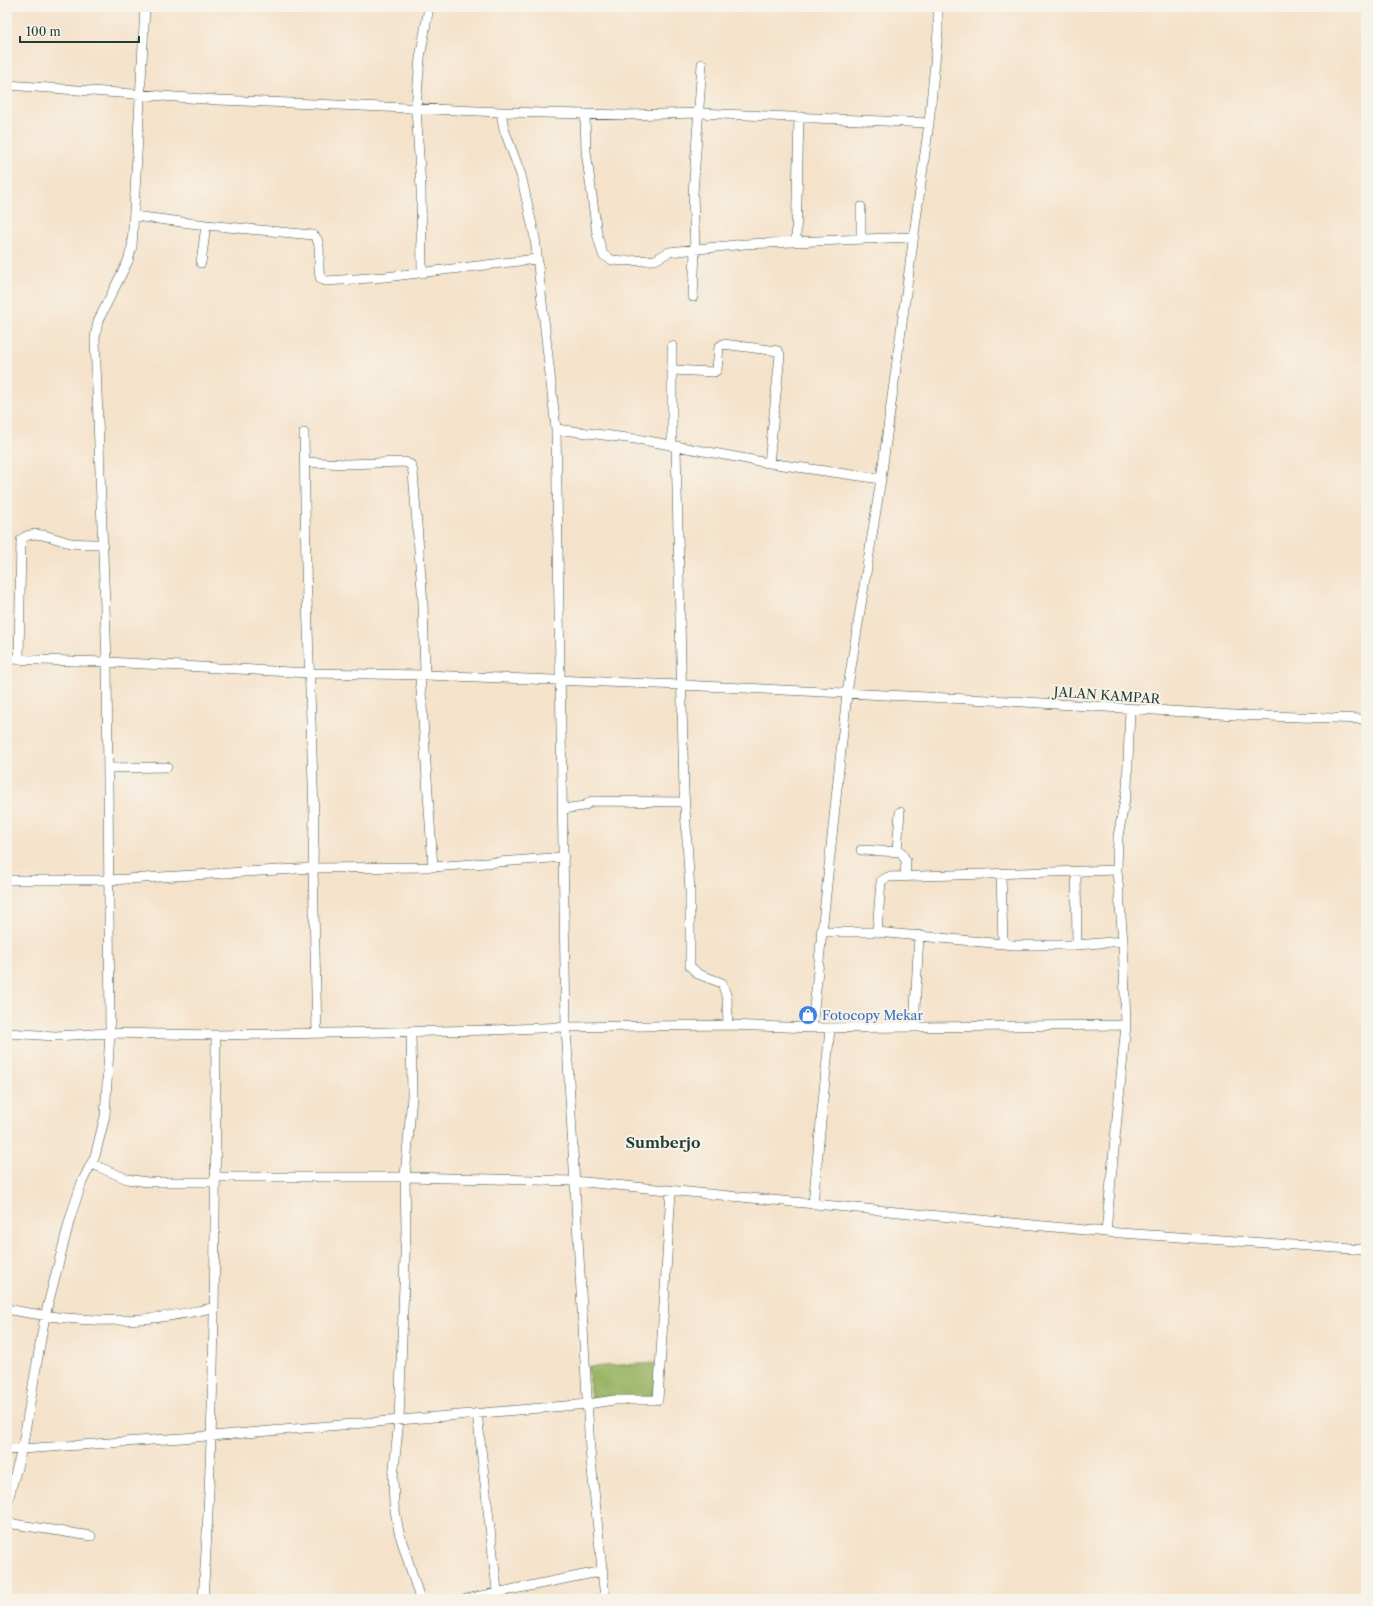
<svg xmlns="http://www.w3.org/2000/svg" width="1373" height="1606" font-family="'Libre Caslon Text',serif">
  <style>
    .forest { fill: #9ab364; stroke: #5c784c }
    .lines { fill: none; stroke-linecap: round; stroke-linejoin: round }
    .street-casing { stroke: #3f564a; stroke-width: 10 }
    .street { stroke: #fff; stroke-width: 9 }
    .labels { text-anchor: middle; stroke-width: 4; stroke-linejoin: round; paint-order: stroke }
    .street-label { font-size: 13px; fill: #1f3d34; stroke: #f7f3e8 }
    .shop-label { font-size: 13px; fill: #366cbe; stroke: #f7f3e8; text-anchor: start }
    .quarter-label { font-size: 15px; font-weight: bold; fill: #1f3d34; stroke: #f7f3e8 }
  </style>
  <rect width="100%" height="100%" fill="#f7f3e8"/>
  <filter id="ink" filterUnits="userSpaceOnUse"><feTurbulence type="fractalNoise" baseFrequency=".025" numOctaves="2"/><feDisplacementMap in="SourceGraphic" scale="8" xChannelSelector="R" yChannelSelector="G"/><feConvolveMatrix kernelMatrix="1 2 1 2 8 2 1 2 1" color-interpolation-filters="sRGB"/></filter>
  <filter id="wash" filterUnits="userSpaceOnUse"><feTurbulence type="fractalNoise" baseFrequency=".012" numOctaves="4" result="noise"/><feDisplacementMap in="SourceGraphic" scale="16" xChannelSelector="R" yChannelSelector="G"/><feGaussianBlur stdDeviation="0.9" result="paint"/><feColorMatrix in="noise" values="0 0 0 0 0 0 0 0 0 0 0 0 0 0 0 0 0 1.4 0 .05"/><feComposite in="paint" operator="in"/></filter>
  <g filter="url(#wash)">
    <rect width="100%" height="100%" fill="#f5e2ca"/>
    <path class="forest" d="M656,1363V1396L591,1402L588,1367Z"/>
  </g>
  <g filter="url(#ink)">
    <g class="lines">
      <defs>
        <path id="street" d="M7,85L218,100L501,112L625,115L698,113L929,123
          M585,114L586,151L597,234L603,255L612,260L623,261L655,260L669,252L745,244L913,237
          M134,216L206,225L201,263
          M206,225L313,235C325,243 315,267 321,279L326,281L385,277L536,259
          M861,239V207
          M796,241L799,117
          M422,273L421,188L416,108L420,58L429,7
          M693,297L695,250L693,194L702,64
          M672,370L714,372L717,370L719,347L723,344L778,351L780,355L769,463
          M556,429L643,440L769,463L881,479
          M304,433L306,566L314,815L313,868L317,1033
          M672,446V346
          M676,446L684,792L690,891V966L698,974L722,983L727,998L728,1025
          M304,462L347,464L405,462L411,465L413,472L423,603L425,675
          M7,659L107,662L310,673L425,675L681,685L1009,701L1235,715L1366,719
          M19,659L21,540C34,527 56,540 71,543C82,544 92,544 103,544
          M420,676L433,867
          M108,768L167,767
          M563,809L584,806L592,801L684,802
          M861,850L901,852L906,861L905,876
          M897,851L900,812
          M1076,872L1077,945
          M1001,874L1003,944
          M7,880H110L313,868L433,867L564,857
          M821,932H877L1014,945H1077L1123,941
          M877,932L881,881L888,877L1117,870
          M914,1027L919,935
          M812,1028L1126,1025
          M411,1031L412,1096L405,1177L406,1230L399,1420L393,1477L394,1505L399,1532L420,1599
          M7,1033L55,1036L110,1033L216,1035L493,1030L566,1027L556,429L535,238L521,175L504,129L501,112
          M92,1164L127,1179L147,1182H215
          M215,1177H405L574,1181L1106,1232L1366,1250
          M813,1204L830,1029
          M1106,1232L1126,1025L1123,941L1117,870L1118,836L1127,789L1130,709
          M7,1309C52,1318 95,1323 141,1319C165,1318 190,1312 213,1308
          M477,1413L498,1599
          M7,1450L211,1436L588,1404L614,1400H658L671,1192
          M7,1504L22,1449L45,1316L71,1215L82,1182L95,1156L105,1116L110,1033L107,662L95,338L98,321L128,261L132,247L145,7
          M7,1523L91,1536
          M203,1599C216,1411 215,1223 216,1035
          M466,1599L603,1571
          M605,1599L590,1450L566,1027L728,1025L812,1028L847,693L881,479L929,123L938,32V7"/>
      </defs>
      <use href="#street" class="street-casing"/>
      <use href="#street" class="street"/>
    </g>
  </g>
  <defs>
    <symbol id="shop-disc" viewBox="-11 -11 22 22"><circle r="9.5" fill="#3f7fe0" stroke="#f7f3e8"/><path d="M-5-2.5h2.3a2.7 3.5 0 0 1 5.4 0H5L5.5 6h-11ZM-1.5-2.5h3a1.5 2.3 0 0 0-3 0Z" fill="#fff"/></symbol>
  </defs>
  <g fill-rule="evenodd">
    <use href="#shop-disc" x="797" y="1004" width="22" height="22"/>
  </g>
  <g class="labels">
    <g class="street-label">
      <text transform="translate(1107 695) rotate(4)" y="5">JALAN KAMPAR</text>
    </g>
    <g class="shop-label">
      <text x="822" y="1020">Fotocopy Mekar</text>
    </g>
    <g class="quarter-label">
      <text x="663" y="1148">Sumberjo</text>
    </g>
  </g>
  <rect width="1373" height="1606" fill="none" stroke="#f7f3e8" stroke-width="24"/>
  <path d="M20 36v6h119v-6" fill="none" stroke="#1f3d34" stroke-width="2"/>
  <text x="26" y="36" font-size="12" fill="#1f3d34" stroke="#f7f3e8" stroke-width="3" paint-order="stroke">100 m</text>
</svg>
